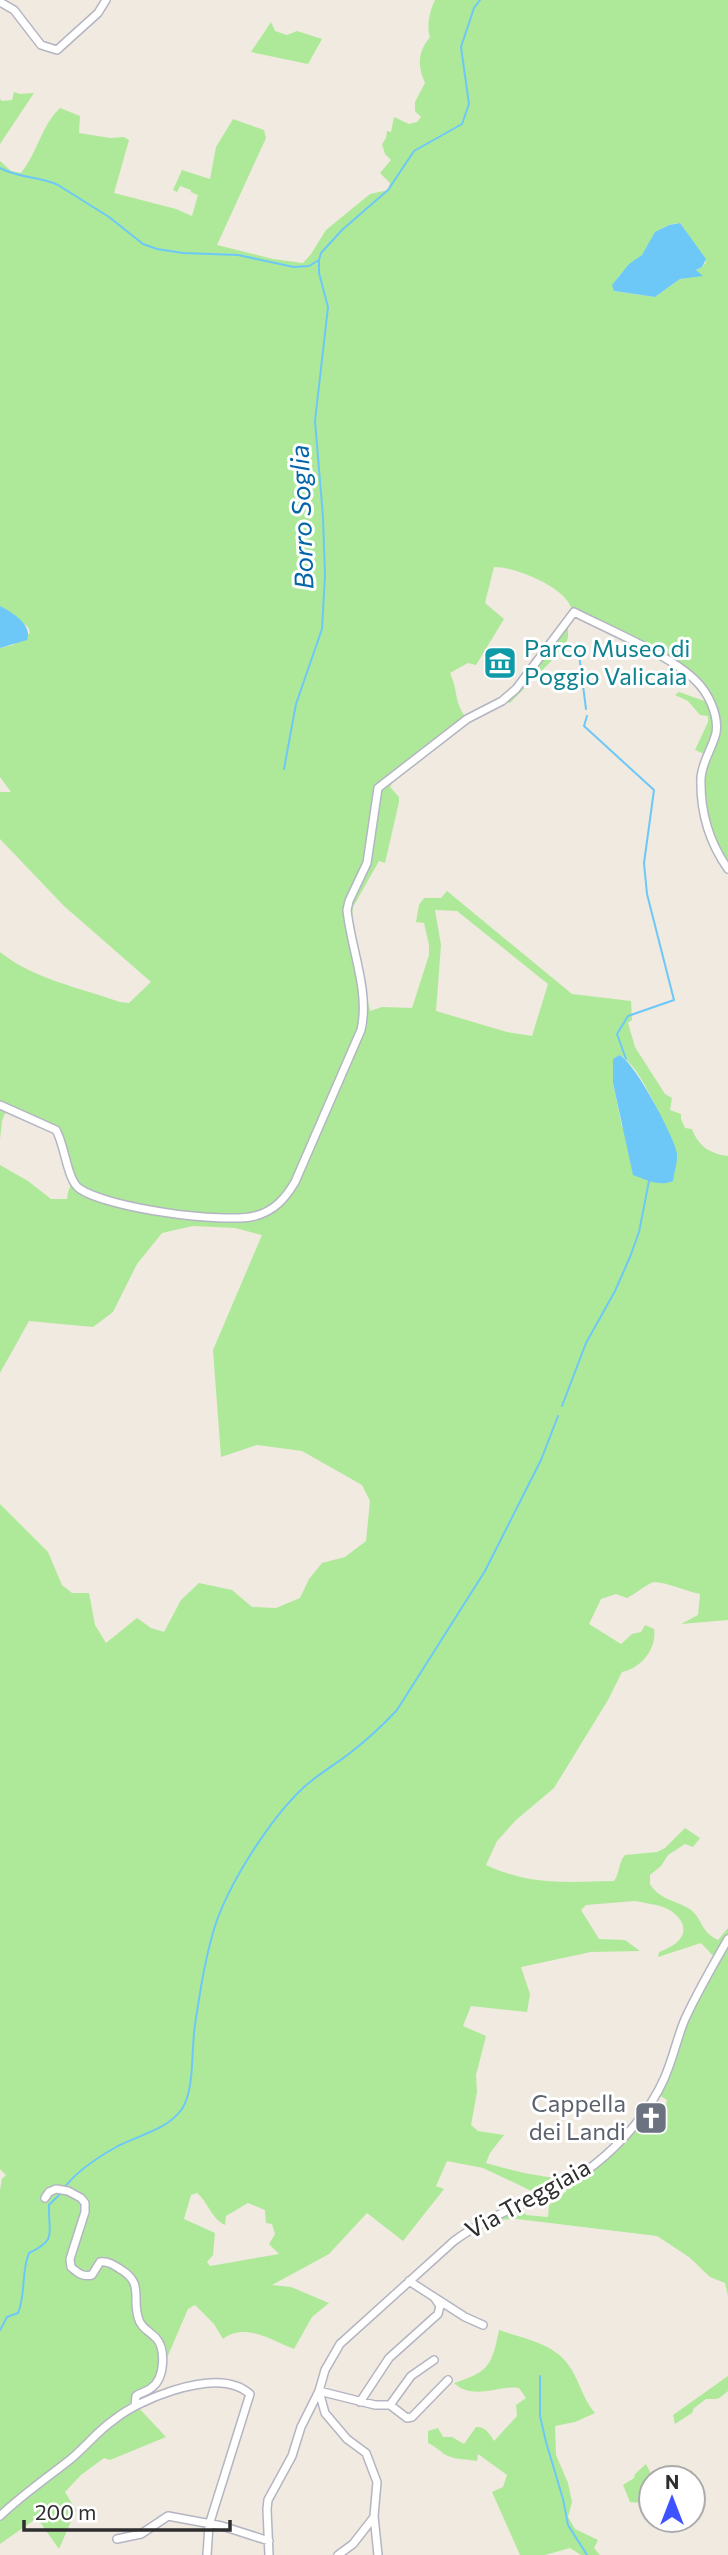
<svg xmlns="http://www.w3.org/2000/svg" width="728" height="2555" font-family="Commissioner,sans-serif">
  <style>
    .green { fill: #aee999; fill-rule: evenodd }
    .water { fill: #6dc8f7 }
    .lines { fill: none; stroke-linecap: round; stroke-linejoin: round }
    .stream { stroke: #6dc8f7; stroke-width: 2 }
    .minor-casing { stroke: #b4b5c2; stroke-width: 10 }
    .minor { stroke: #fff; stroke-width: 7 }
    .labels { text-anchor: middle; stroke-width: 6; stroke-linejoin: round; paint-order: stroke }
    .culture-label { font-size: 24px; fill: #0d838f; stroke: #fff; text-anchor: start }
    .worship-label { font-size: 24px; fill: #5b616d; stroke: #fff; text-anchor: end }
    .street-label { font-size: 24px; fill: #2e2e2e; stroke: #fff }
    .water-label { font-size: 26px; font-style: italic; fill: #0565ab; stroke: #fff }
  </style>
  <rect width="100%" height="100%" fill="#f0eae0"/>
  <path class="green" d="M435,0H728V869C708,826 694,803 707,755L695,750L708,722V716L700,715L688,701L675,695L679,692L710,703L687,673L574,612C571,608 569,602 565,598C552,583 514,567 494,567L485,603L504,619L476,665L468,663L450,673C459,693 453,701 467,719L400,769L390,787L399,797V802L385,863L379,861L353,907L350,933L363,999L368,1002L370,1011L382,1007L412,1008L429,955V945L424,923L416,922L419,905L424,898H441L447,891L572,994L631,1001L632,1020L628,1023L635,1047L665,1094L672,1098L670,1110L681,1114V1119L685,1128L692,1129C698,1146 710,1154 728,1156V1620L681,1624L698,1615L700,1594C688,1592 659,1579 651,1583C643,1587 635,1594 627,1598L616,1594L601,1599L589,1624L621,1644L632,1634L641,1632L645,1625L654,1629C657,1649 641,1668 622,1672L608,1700L554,1788L516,1820L497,1841L486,1865C531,1886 567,1882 614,1881C620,1873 618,1863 625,1855L657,1852L665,1848L685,1828L700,1838L693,1847L685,1844L668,1855L661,1866L650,1875V1884C659,1899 674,1900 688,1908C703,1917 699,1931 718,1940L728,1928V2296L725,2283L710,2277L689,2257L657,2236L517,2219L494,2220L519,2206L526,2215L548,2217L549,2205L567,2191L559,2185L540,2195L483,2168L447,2161L436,2186L444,2189L403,2241L367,2213L329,2254L272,2285L291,2287L329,2303L312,2317L294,2349C272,2340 244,2322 223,2339L214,2324L195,2305L188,2309L157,2381L140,2393L136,2405L166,2437L110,2460L104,2458L81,2475L65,2492L76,2510L59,2549L37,2518L0,2544V2190L2,2179L6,2175L0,2169V1504L48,1552L62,1585L72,1593H89L95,1625L106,1643L137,1618L151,1628L164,1632L181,1600L199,1583L232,1590L252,1607L276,1608L300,1598L309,1579L322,1563L345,1557L366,1541L370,1501L362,1485L302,1451L257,1445L221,1457L213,1350L262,1235L235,1228L193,1226L162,1233L137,1264L113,1312L93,1327L29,1321L0,1373V1165L28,1181L51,1199H67L68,1192L73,1180L60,1136L7,1108L2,1121L0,1140V952C33,979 81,988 120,1002L129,1003L151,982L64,906L0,839V792H11L0,777V648L13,645L30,633L28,627L0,606V161L11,171L21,173C39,150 40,128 60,108L80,116L79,133L110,138L124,137L129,140L114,193L176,209L192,216L198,195L191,192L190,196L191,190L180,186L177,192L173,190L182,170L210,179L216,147L233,119L264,130L266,138L217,245L273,259L303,263L311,254L326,230L370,194L388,190L390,183L380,173L391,160L385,154L382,144L386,138L387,131L391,132L394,117L409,124L417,122L421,117L415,111V102L425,83C417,65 418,52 430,37C426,26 430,10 435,0ZM680,223L706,262L702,267L696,270L697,276L680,279L655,297L614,291C614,275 629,267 640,257C655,242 653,225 680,223ZM435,910L457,911L548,984L532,1036L507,1032L436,1011L441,945ZM619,1055C639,1061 668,1133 677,1153L622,1127L613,1083V1059ZM635,1901C644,1903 654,1904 663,1907C670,1909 677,1915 681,1921C690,1938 672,1947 659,1952L658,1957L701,1943L716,1959L684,2022L657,2094L667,2100C662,2124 657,2131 632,2126C618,2140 588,2177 568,2178C549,2180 506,2169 486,2163L490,2153L504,2135L478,2131L471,2125L477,2092L476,2075L486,2036L463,2026L471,2006L527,2012L530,1994L521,1967L591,1952L640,1951L625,1940L599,1939L581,1910L586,1905ZM197,2193C209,2203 210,2217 225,2225L226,2216L248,2203L265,2210L266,2223L272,2224L275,2234L269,2244L279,2254L210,2266L207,2262L213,2255L215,2233L184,2219L191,2195Z
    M271,22L275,31L287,35L297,31L322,39L308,64L251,52Z
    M14,92L20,94L34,93L0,144V99L2,101L12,100Z
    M568,623V637L565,647L510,703L502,701Z
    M499,2330C528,2340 560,2344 574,2374C581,2387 585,2402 595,2413L575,2422L555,2426L556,2455L568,2483L572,2502L568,2517L575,2529L598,2540L594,2548L600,2555H581L570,2548L545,2555H520L492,2492L503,2487L507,2475L478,2454L477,2461C468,2459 457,2460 448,2456C441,2453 436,2446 428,2443V2431L438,2428L443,2437H452L464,2444L476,2427C485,2426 490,2434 494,2441L517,2416L516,2405L526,2398L519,2388C497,2385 473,2401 454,2383C489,2372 492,2365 499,2330Z
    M728,2376V2391C717,2400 721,2399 706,2399L694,2408L692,2413L675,2424L673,2415Z
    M646,2464L653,2478L651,2504L630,2502L623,2485L634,2478L635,2474Z"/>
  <path class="water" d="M680,223L706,259L702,267L696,270L703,276L680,279L655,297L614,291L612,285L629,264L642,255L655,232L669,225Z
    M0,606C13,613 33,625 27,640L0,648Z
    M619,1055C633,1059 675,1138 677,1153C678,1161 674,1173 673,1181C659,1187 647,1180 633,1175L613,1083V1059Z"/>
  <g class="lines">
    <path class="stream" d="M0,168C21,179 39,176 58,185L109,217L143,244L157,249L183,253L238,255L294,267L309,266L319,260
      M578,646L586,709
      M587,716L584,726L654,790L644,863L647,894L674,1000L628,1016L617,1034L626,1059
      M284,769L296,704L322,629L325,575L323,517L315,421L328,307L319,273V260L321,253L342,230L388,190L414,151L462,124L469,104L461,47L474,8L480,0
      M562,1406L586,1343L615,1291L630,1257L639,1232L649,1181
      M64,2188C76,2172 100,2156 118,2146C139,2135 167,2130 182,2109C195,2089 191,2049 195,2025C200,1992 205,1958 215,1926C229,1883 270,1819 303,1788C318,1774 335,1765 350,1753C367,1740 382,1726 397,1710L485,1571L541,1460L558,1416
      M0,2330L7,2317L18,2313C26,2294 21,2272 29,2253C58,2239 48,2234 49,2205L61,2193
      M540,2376V2416L546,2442L563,2499L568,2525L587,2555"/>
    <defs>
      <path id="minor" d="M0,2L14,10L41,45L57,50L98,13L106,0
        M0,1105L56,1130C65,1145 67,1181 80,1189C108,1208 223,1224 255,1216C274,1211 285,1199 295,1182L361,1030C370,992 351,949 347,910L349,901L367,863L378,788L467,719L502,701L516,689L574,612C607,629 670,655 695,680C708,692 719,715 716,733C712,749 702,762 701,778C700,812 709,842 728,869
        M45,2198L49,2192L56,2189L68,2191L81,2198L85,2203V2212L70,2259L71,2267C78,2273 82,2277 92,2275L100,2262C108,2261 114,2265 120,2269C144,2283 132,2296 138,2317C140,2327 149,2331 156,2338C166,2349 165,2379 151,2388C147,2392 141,2392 136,2396L135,2405
        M409,2281L465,2317L483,2325
        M360,2402L389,2358L438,2314L440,2306L434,2297
        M390,2405L411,2376L434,2360
        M0,2516C21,2496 44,2480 67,2462C84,2449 97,2431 115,2419C140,2399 204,2374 236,2386C241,2387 246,2391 250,2394L209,2525L207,2555
        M117,2539L141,2534L168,2516L222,2526L269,2541
        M269,2555L267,2509L268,2500L292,2456L301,2427L319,2391L325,2370L340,2344L454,2241C497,2209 551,2197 594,2165C622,2143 650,2111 664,2079C673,2059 677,2038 685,2019C698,1991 713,1965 728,1939
        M338,2555L353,2544L374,2517
        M378,2555L374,2516L377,2482L366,2453L347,2439L325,2413L319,2391L375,2405H390L407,2418L412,2417L448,2380"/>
    </defs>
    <use href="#minor" class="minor-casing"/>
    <use href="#minor" class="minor"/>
  </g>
  <defs>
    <symbol id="museum-square" viewBox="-11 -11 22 22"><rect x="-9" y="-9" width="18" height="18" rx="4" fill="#0f9aa8" stroke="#fff"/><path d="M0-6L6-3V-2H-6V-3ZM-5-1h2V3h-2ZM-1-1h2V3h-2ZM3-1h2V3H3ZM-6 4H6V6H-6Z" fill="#fff"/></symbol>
    <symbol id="church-square" viewBox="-11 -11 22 22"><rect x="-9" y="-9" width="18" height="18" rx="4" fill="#6b7280" stroke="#fff"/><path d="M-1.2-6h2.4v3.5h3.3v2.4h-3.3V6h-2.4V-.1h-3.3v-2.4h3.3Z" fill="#fff"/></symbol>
  </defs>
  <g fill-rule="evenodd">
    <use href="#museum-square" x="481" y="644" width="38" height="38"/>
    <use href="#church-square" x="632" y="2099" width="38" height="38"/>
  </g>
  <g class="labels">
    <g class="culture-label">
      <text x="524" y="657">Parco Museo di<tspan x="524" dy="28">Poggio Valicaia</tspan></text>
    </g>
    <g class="worship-label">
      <text x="626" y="2112">Cappella<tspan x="626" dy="28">dei Landi</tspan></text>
    </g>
    <g class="street-label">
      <text transform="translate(528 2199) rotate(-29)" y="8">Via Treggiaia</text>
    </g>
    <g class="water-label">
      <text transform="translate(302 517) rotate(-92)" y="9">Borro Soglia</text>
    </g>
  </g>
  <g transform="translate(672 2499)"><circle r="33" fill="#ffffff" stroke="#ababab" stroke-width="2"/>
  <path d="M0-5L12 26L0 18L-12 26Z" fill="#3d53ff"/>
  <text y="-10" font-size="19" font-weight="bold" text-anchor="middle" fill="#2e2e2e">N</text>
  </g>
  <path d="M24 2520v10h206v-10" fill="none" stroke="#2e2e2e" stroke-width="3.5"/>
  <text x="35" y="2520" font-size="21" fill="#2e2e2e" stroke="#ffffff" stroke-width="5" paint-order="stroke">200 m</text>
</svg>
